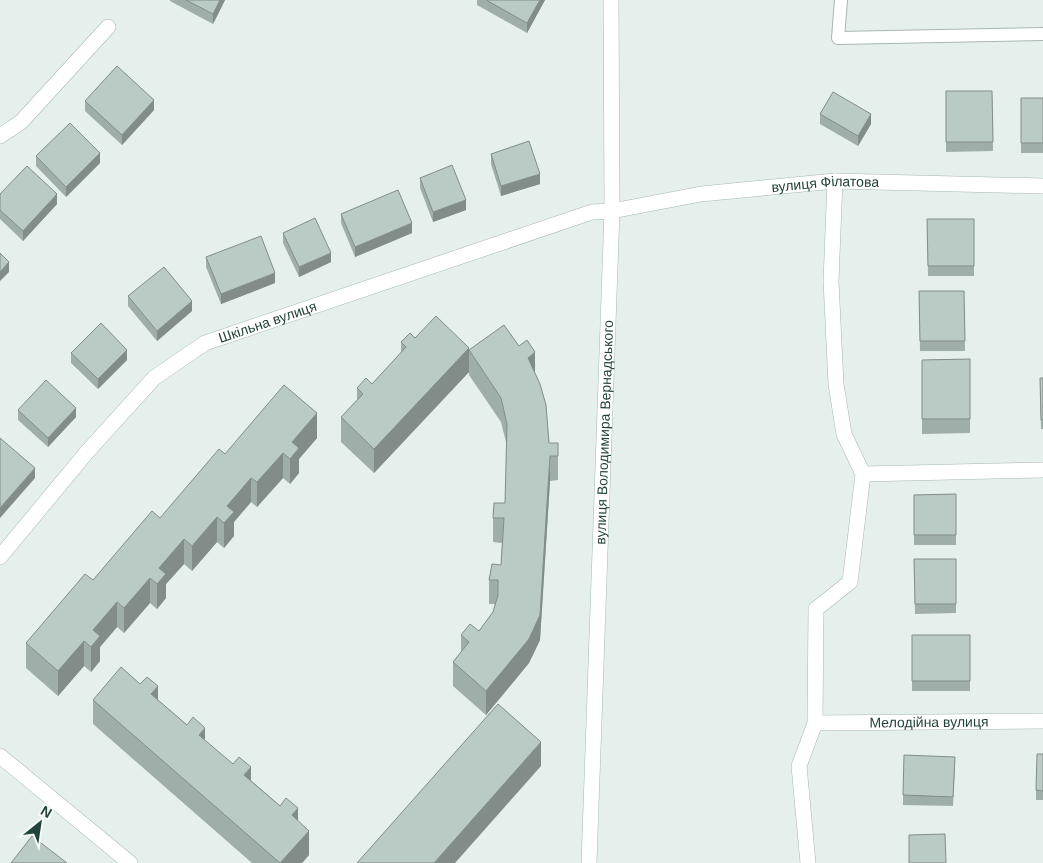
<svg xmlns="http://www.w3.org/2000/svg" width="1043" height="863" font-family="Helvetica,sans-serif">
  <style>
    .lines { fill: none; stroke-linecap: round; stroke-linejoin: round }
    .lane-casing { stroke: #a7b8b3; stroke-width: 14 }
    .street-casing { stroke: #a7b8b3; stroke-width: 16 }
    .secondary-casing { stroke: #a2bcb4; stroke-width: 16 }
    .lane { stroke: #fff; stroke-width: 12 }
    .street { stroke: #fff; stroke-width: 15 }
    .secondary { stroke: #fff; stroke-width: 15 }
    .wall { fill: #a0aea9 }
    .shaded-wall { fill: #828d89 }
    .building { fill: #bacac4; stroke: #828d89 }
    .labels { text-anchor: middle; stroke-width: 5; stroke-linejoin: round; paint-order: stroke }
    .street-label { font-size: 14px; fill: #22433b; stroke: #f6fbf9 }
  </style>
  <rect width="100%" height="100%" fill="#e5efeb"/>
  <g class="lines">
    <defs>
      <path id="lane" d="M841,0L838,38L1043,34"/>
      <g id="street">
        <path d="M0,136L21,122L108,27"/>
        <path d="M863,474L1043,470"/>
        <path id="s1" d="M0,557L87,452L154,378L205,343L592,212L612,211L701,194L835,181L1043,186"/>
        <path id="s2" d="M815,723L1043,721"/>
        <path d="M0,756L130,863"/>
        <path d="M808,863L799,766L815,723L816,609L850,582L863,474L844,434L836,384L831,281L835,181"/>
      </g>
      <g id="secondary">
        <path id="s3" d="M589,863L612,211L611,0"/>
      </g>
    </defs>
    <use href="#lane" class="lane-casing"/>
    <use href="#street" class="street-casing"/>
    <use href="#secondary" class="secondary-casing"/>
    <use href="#lane" class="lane"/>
    <use href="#street" class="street"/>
    <use href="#secondary" class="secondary"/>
  </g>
  <path class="wall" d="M170,0H225L213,24L170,1Z
    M477,0H545L527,33L477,5Z
    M946,91H992L993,151L946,152Z
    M1021,98H1043V153H1021Z
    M85,101L154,110L122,145L85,111Z
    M820,114L871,124L858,146L820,124Z
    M491,154L540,184L501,196L491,164Z
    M36,156L100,163L66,197L36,166Z
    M420,178L466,210L433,222L420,188Z
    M0,194L57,204L23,241L0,219Z
    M341,214L412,233L355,257L341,223Z
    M927,219H974V276H928Z
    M283,233L331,262L299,277L283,243Z
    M206,257L275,283L221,304L206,267Z
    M919,291H964L965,351H920Z
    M128,296L192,311L157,341L128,306Z
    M415,338L469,350L535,374L549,443L558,456V480L550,481L540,640L529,663L486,715L453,686V662L461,652V635L479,631L493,612L495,604H489V580L501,565L502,543L493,542V518L505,503L507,446L501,422L469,375V372L374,473L341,442V417L357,400V388L372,384L401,353V342Z
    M71,353L127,360L98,389L71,363Z
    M970,359V433L922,434V360Z
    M1040,378H1043V429H1041Z
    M18,410L76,417L48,447L18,420Z
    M317,438L299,459V473L290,484L283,478L257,507L251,502L234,522V536L224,548L217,542L192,571L184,564L166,584V598L157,609L150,603L124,633L117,627L100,647V661L91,672L84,666L58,696L26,668V643L160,518L225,454Z
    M956,494V545H914V495Z
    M914,559H956V613L915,614Z
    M912,635H970V691H912Z
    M93,700H158L298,821L309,855L302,863H252L93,724Z
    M1043,754V800H1036V790Z
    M955,767L953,806L903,805V795Z"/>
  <path class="shaded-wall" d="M220,0H225L213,24V14Z
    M540,0H545L527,33V23Z
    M154,100V110L122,145V135Z
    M871,114V124L858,146V136Z
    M100,153V163L66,197V187Z
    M540,174V184L501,196V186Z
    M57,194V204L23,241V231Z
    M466,200V210L433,222V212Z
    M412,223V233L355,257V247Z
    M331,253V262L299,277V267Z
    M9,262V272L0,281V272Z
    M275,273V283L221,304V294Z
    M192,301V311L157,341V331Z
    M469,348V372L374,473V449Z
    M127,350V360L98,389V379Z
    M535,352V377L528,358Z
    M76,408V417L48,447V438Z
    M317,413V438L299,459V473L290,484V459L292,442Z
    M283,453V478L257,507V482Z
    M550,456V481L540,640L529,663L486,715V691Z
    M35,468V478L0,518V508Z
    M251,478V502L234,522V536L224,548V523L227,506Z
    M217,517V542L192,571V546Z
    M184,539V564L166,584V598L157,609V584L159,568Z
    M150,578V603L124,633V608Z
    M117,602V627L100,647V661L91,672V647L93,630Z
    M84,641V666L58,696V671Z
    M158,686V711L151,694Z
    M205,728V752L199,735Z
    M541,742V766L455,863H434Z
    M251,767V792L244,775Z
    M298,808V833L292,815Z
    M309,831V855L302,863H280Z"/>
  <path class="building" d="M186,0H220L213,14Z
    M486,0H540L527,23Z
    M117,66L154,100L122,135L85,101Z
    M946,91H992L993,142H946Z
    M833,92L871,114L858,136L820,114Z
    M1021,98H1043V143H1021Z
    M70,123L100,153L66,187L36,156Z
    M529,141L540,174L501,186L491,154Z
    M452,165L466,200L433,212L420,178Z
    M27,166L57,194L23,231L0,210V194Z
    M398,190L412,223L355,247L341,214Z
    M315,218L331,253L299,267L283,233Z
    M927,219H974V266H928Z
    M261,236L275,273L221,294L206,257Z
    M0,253L9,262L0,272Z
    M164,267L192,301L157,331L128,296Z
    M919,291H964L965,341H920Z
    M436,316L469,348L374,449L341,417L363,394L357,388L366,378L372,384L406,347L401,342L410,333L415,338Z
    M101,323L127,350L98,379L71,353Z
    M504,325L519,346L527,340L535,352L528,358L540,384L546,405L549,443H558V456H550L540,615L529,639L486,691L453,662L469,642L461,635L470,624L479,631L493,612L498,595V580H489L492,564L501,565L504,518H493L494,503H505L507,424L501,398L469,350Z
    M970,359V419H922V360Z
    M1040,378H1043V420H1041Z
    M46,380L76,408L48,438L18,410Z
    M284,385L317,413L292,442L299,448L290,459L283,453L257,482L251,478L227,506L234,512L224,523L217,517L192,546L184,539L159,568L166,574L157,584L150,578L124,608L117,602L93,630L100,636L91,647L84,641L58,671L26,643L85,574L93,580L152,511L160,518L219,449L225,454Z
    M0,438L35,468L0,508Z
    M956,494V535H914V495Z
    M914,559H956V604H915Z
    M912,635H970V681H912Z
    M121,667L140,684L147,677L158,686L151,694L187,725L193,717L205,728L199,735L233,764L239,757L251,767L244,775L280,806L286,798L298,808L292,815L309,831L280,863L93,700Z
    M498,704L541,742L434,863H357Z
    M1037,754H1043V791L1036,790Z
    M904,755L955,757L953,797L903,795Z
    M945,834L946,863H909V835Z
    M32,836L67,863H11Z"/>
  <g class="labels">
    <g class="street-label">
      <text dy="5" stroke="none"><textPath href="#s1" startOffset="942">вулиця Філатова</textPath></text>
      <text dy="5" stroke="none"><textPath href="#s1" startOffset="364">Шкільна вулиця</textPath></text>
      <text dy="5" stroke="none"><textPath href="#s3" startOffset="431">вулиця Володимира Вернадського</textPath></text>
      <text dy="5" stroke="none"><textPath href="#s2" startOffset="114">Мелодійна вулиця</textPath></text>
    </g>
  </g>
  <g transform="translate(40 823) rotate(30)" stroke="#f6fbf9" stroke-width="4" paint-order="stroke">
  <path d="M0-4L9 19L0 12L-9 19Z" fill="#22433b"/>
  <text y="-8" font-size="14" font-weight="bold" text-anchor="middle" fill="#22433b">N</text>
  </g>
</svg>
